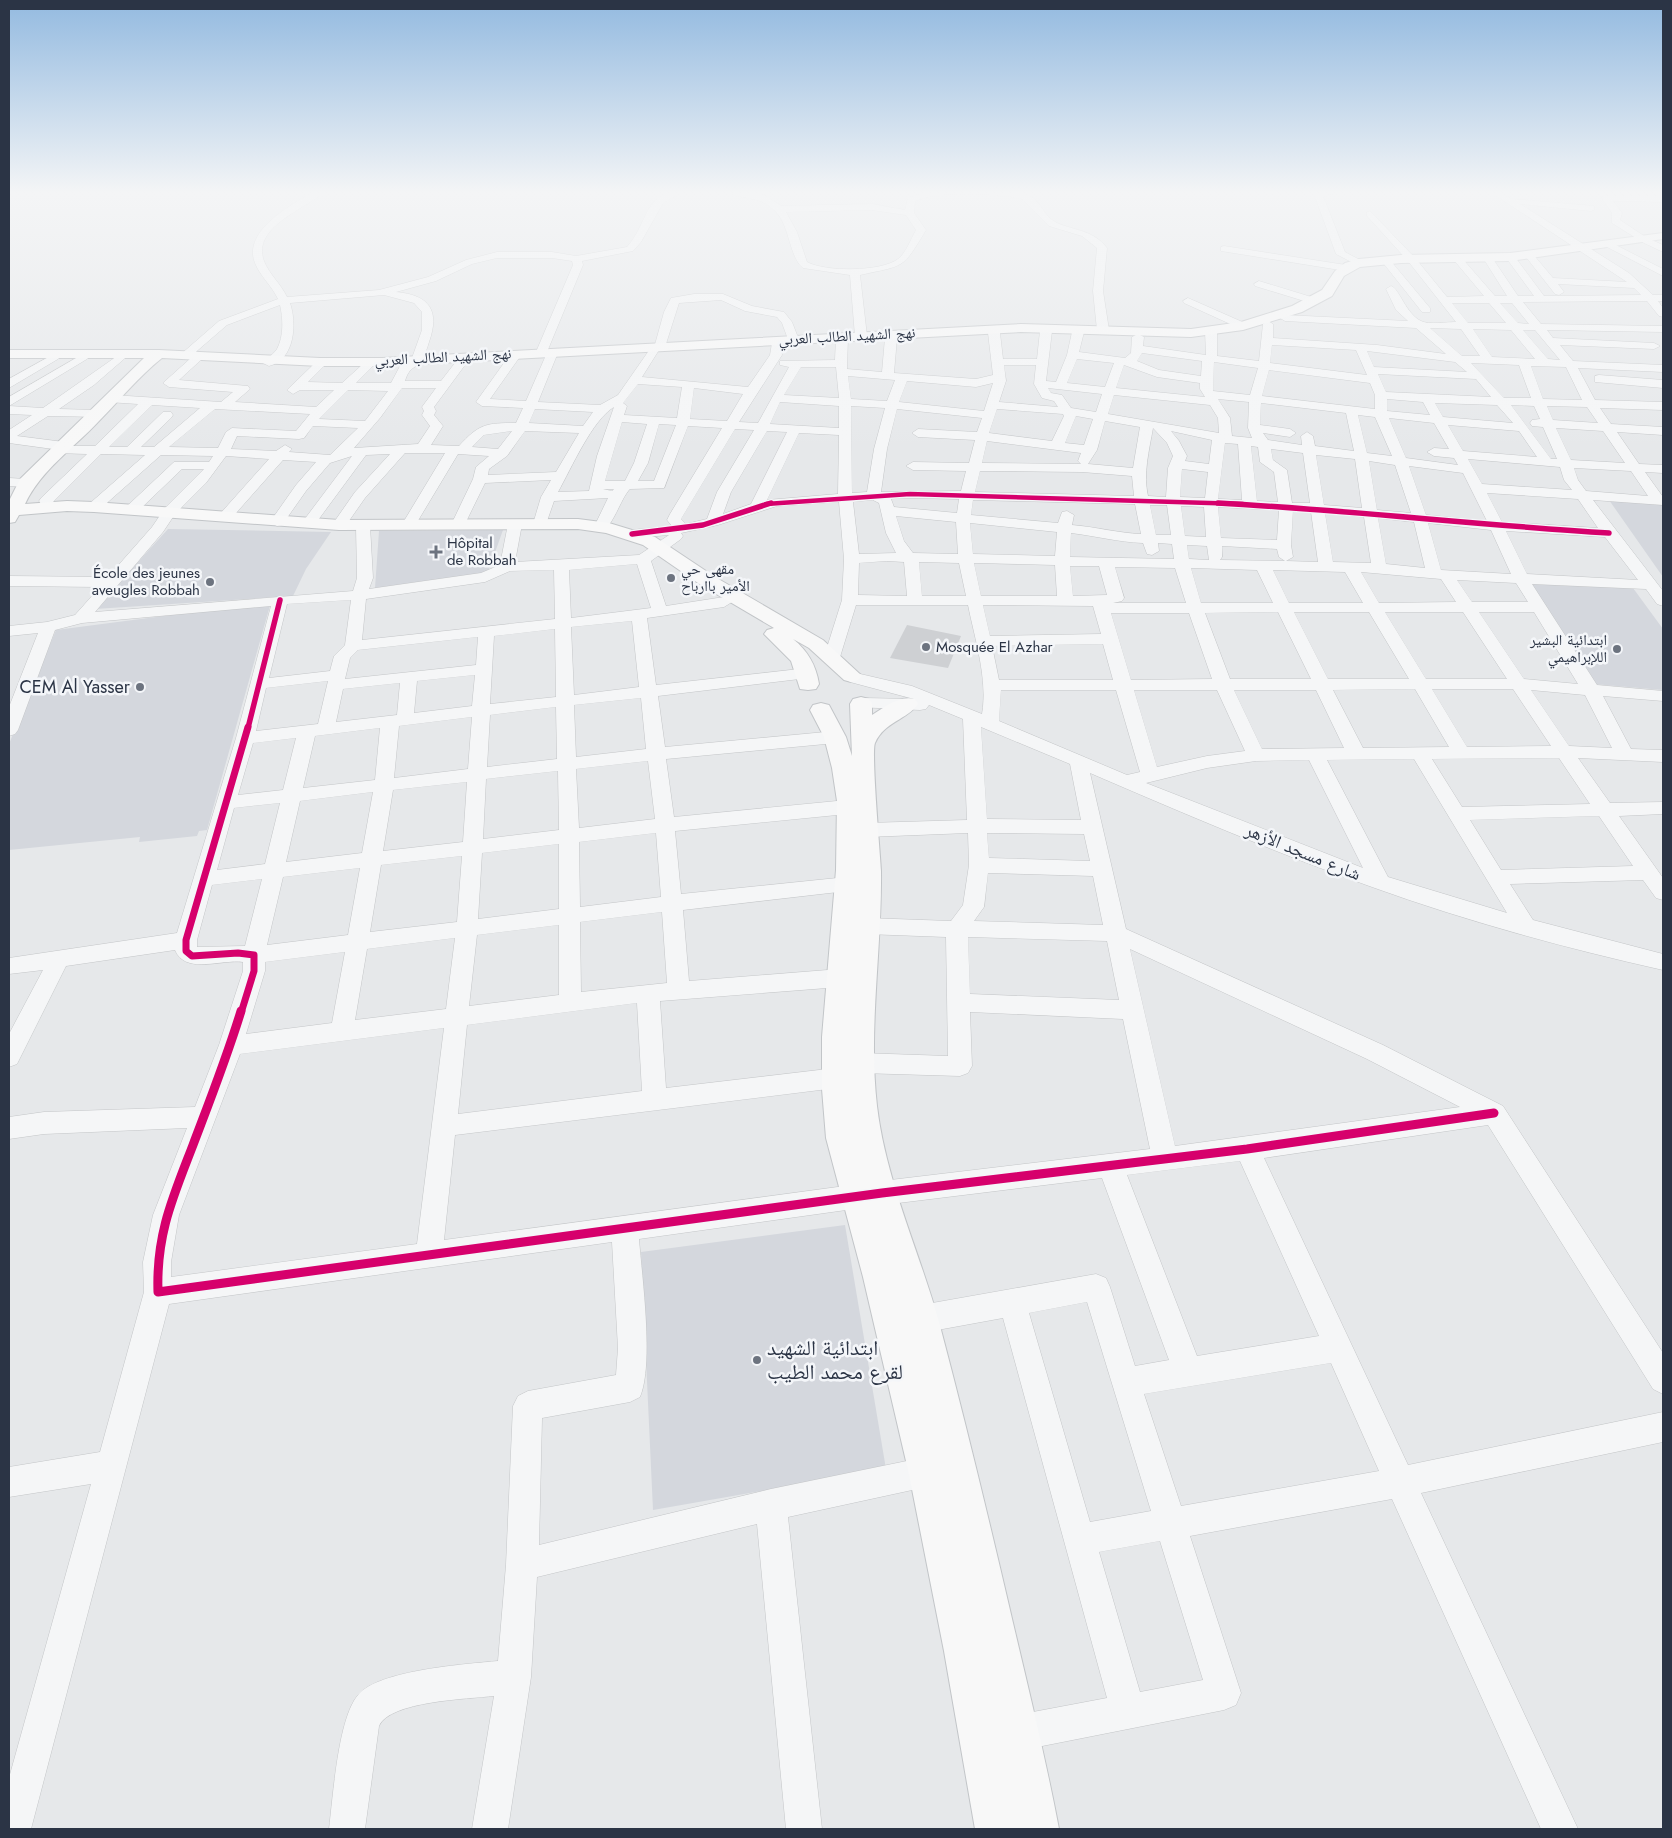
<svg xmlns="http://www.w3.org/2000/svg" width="1672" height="1838" font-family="Jost,'Noto Naskh Arabic',sans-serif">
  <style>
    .built { fill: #d4d7dd }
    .building { fill: #ced0d3 }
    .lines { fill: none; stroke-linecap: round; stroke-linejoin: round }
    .minor-casing { stroke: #c4c6c8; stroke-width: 1 }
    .major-casing { stroke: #c2c5c8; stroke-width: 2 }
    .minor { fill: #f5f6f7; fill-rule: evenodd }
    .major { fill: #f8f8f8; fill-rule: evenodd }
    .cycleway-far3-casing { stroke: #f4f6f9; stroke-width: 6 }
    .cycleway-far2-casing { stroke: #f4f6f9; stroke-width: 8 }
    .cycleway-far1-casing { stroke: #f4f6f9; stroke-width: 10 }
    .cycleway-casing { stroke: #f4f6f9; stroke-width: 12 }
    .cycleway-far3 { stroke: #d6006c; stroke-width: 4.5 }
    .cycleway-far2 { stroke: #d6006c; stroke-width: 5.5 }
    .cycleway-far1 { stroke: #d6006c; stroke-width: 7 }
    .cycleway { stroke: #d6006c; stroke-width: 9 }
    .poi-dot { fill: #6c737f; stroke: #f4f6f9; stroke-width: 2 }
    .labels { text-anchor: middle; stroke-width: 5; stroke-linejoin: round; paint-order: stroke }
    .far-street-label { font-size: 15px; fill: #2b3445; stroke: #f4f6f9 }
    .far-poi-label { font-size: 15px; fill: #2b3445; stroke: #f4f6f9; text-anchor: start }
    .poi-label { font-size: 18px; fill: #2b3445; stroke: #f4f6f9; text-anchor: end }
    .street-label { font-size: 18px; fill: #2b3445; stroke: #f4f6f9 }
    .near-poi-label { font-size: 21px; fill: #2b3445; stroke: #f4f6f9; text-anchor: start }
  </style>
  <rect width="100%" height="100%" fill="#e6e8ea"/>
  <path class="built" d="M1609,500L1663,504V577Z
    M168,529L331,532L306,569L293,596L95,609Z
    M503,530L488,572L375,588L379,531Z
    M1531,583L1633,588L1663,629V690L1593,684Z
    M271,602L207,830L199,831L197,836L139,842L140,837L9,850V744L56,630Z
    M845,1225L886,1469L653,1510L641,1252Z"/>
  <path class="building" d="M907,625L961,636L948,668L890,658Z"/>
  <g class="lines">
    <defs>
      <path id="minor" d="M315,191H325C307,209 251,226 264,261C269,274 281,284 287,297L379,290L428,277L466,260L497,252H552L576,256L627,247C649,223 643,191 684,191L663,203L641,242L633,251L582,261L583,265L547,352L555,353L557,355L538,402L600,405L618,395L650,349L654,348L664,312L671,298L694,294H723L752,306L784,312L792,322L799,340L793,343L789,342L782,323L777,317L745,311L721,300L679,303L665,347L659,350L642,377L748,387L770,355L772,343H780L782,355L739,422L758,423L789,367L780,365V361L835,360L836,337L842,334L848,337L847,369L882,372L885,338L891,335L897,338L894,373L976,379L993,375L988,333L994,330L1000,333L1003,359H1037L1040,331L1042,329H1050L1052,331L1046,381L1056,382L1067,355L1072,332L1078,329L1084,332L1079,352L1125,358L1131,353L1132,337L1138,334L1144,337L1143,346L1206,355L1205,331L1211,328L1217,331V356L1259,361L1263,324L1268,321L1273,324V338L1377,345L1446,354L1416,328L1285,321L1280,318L1285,315L1408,321L1396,310L1386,289L1391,286C1399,288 1406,314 1421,321C1429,325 1447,322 1456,322L1408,261L1367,216V212L1370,211L1416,259L1447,297L1484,296L1453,259L1458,256L1461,257L1495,296H1507L1485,261L1490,258L1493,259L1518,296H1534L1507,259L1512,256L1515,257L1544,296L1641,295L1634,288L1558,284L1564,292L1559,295L1555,294L1526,257V253H1532L1553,278L1627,282L1489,191H1499L1511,199L1594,206V210L1591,211L1520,204L1629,273L1653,295H1663V301H1658L1663,308V317L1659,316L1647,301L1523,302L1541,324L1663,326V332L1547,330L1553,338L1654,343L1660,346L1654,349L1560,345L1573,361L1663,365V372L1578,368L1595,400L1663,402V410L1600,408L1611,424L1663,427V435L1617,432L1639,464L1663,465V473L1645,472L1663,497V505L1593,500L1663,591V606L1657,604L1646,589L1532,584L1597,685L1663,691V701L1603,696L1631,749L1663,750V762L1578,758L1610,803L1663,802V814L1619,816L1663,878V900L1656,898L1643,880L1510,884L1533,920L1663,954V970C1565,948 1466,921 1372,887C1276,853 1183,813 1090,773L1126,929L1383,1045L1503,1106L1663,1353V1394L1653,1389L1488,1125L1264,1158L1408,1465L1663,1412V1442L1421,1493L1578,1829H1541L1392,1499L1190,1536L1241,1693L1236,1705L1224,1710L1017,1751L1005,1745L999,1733L1005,1721L1017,1715L1107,1698L1003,1318L921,1333L911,1329L907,1319L911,1309L921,1305L1096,1274L1106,1278L1110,1287L1135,1366L1169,1360L1102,1178L882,1205L639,1239C642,1278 654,1364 640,1397L630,1402L542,1418L539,1545L771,1489L926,1457L937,1461L941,1472L937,1483L926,1487L788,1517L822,1829H786L757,1524L537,1577L531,1677L508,1829H472L494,1696C468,1699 390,1701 379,1726L365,1829H329C333,1797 338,1718 358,1695C378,1670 467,1664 498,1661L506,1565L513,1406L518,1396L528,1391L616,1375L618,1348L612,1242L169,1304L31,1829H9V1778L91,1484L9,1497V1467L100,1452L144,1292L143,1262L153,1215L187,1128L44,1134L9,1139V1117L44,1112L195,1107L219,1045L243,971V962C222,959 185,975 175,950L66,966L17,1064L9,1067V1034L43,970L9,974V958L177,933L236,738L271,606L82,623L55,630L18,730L15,734L9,736V707L38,633L9,636V626L47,622L75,615L100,587L9,586V576L108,577L152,527L165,508L204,469H182L135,514H125L123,511L125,508L174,462H209L213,456L161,455L99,510H89L87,507L89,504L145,455L101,454L51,504H41L39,501L41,498L87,454L54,453L53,449L9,443V430L32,415L9,414V406L43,408L120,354L126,357L124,359L94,385L59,409L97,410L103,414L101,417L48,416L17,436L64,442L70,446H95L138,404L108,402L106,399L108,396L112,395L221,402L233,392L169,387L163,383L192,357L196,356L202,359L179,380L248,386L250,389L235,402L316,407L334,390H300L293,394L287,390L315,363L319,362L325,365L308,382L342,383L363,364L367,362L373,366L356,383H391L400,366L412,358L422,330V312L414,303L384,295L290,303C297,323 295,360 269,366L263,363C267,358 274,354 277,349C284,336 283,318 280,305L227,325L190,357L186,358L180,355L219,321L278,299C272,286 260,276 255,263C242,230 293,204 315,191ZM497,258H552L572,261L573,265L536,352L538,354L546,355L526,401L490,399L519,358L513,355L509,356L476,402L482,406L523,408L516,423C486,423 479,424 459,446L431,445L443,426L434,415L436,411L434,407L468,361L466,359H458L441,381H405C410,365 415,370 422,360C425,355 427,348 429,342C440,311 430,295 396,292L436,281L472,264ZM1452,303H1489L1506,323H1468ZM1500,303H1512L1529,324L1518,323ZM1430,328L1461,329L1480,356H1462ZM1473,329L1511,330L1535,359L1492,357ZM1523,330H1535L1560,360L1548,359ZM1272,345L1356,350L1367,375L1270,363ZM1367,351L1455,362L1467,372L1374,367ZM1142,353L1202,361L1201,376L1159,370L1137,361ZM1077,359L1114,363L1105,387L1067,383ZM1214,362L1258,368L1250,395L1213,391ZM1471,363L1519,365L1531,398H1504ZM1004,365H1036L1034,384L1042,398L1054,401L1058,407L999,402L1006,381ZM1124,365L1157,377L1200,383V389L1205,397L1116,388ZM1531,366L1566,367L1582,400L1543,399ZM801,367H836L839,398L784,395ZM1269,370L1370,383L1375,395V409L1262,396ZM1378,374L1476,379L1491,397L1386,392ZM848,376L895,380L887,401L851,399ZM907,381L976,387L993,383L984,411L899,402ZM638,384L682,387L677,418L624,415L627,406L623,403ZM402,388H436L422,407L424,411L422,415L430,426L418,444L354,448L380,418ZM694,388L743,394L727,421L690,419ZM1048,388L1102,394L1096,412L1071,408L1062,395L1051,393ZM348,390L388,391L365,421L319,419ZM1114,395L1210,405L1218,418L1219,433L1108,414ZM1218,399L1249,402L1248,428L1252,438L1232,436L1230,418ZM1387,399L1423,402L1430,415L1387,411ZM780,402L839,406V428L770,424ZM1261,403L1346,413L1354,451L1315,446L1313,436L1307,432L1301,436L1302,445L1268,440L1263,433L1290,437L1296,433L1290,429L1260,425ZM1435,403L1497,405L1513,423L1443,417ZM152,405L200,408L154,447H141L171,418L173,415L171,412H163L127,447H109ZM1511,405L1534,406L1540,419L1532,420L1530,423L1532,426L1543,427L1557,459H1551ZM851,406L885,408L874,449L867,492L852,493ZM1547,406L1587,407L1598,423L1553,420ZM614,407L597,456L589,491L558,492C571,469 592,420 614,407ZM215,409L310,414L296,431L232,428L226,432L218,448L169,447ZM535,409L593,412L583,426L529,423ZM897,409L982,418L977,432L918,429L912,433L918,437L975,440L969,463L913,462L906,466L913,470L966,471L961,491L881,492L887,449ZM997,409L1063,414L1064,416L1052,441L989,433ZM1358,415L1375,417L1392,456L1367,453ZM1076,416L1093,419L1084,445L1065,443ZM1389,418L1434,423L1449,449L1434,448L1427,452L1434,456L1454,458L1458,465L1406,458ZM1105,421L1140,427L1133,468L1088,464L1097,450ZM622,422L647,424L634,463L625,481H605ZM659,424L676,425L654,481H638L648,463ZM1448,425L1519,431L1537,457L1463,451ZM313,426L358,428L330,455L289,452L292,449L285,445L276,451L231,449L237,436L299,439L304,438ZM688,426L722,428L670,514L667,520L672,526L632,530L625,534L632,538L669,535L639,555L515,562L522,524L515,520L508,524L500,565L481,573L369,589L373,578L370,526L363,522L356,526L357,578L353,591L95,612L163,532L175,514L206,483L226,456L269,459L219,515L217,518L219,521H229L283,460L316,462L296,485L270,522L277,526L282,525L306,491L330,463L352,456L301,524L303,527H313L366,455L390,454L355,492L332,525L339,529L344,528L365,498L405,453H445L401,526L403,529H413L458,454L489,456L476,467L473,479L451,525L453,528H463L485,483L551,480L541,497L533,524L535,527H545L554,501L608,498L594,527L601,531C613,528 620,499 630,489L664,488ZM1153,428L1167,443L1173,456L1168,468L1166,497L1148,496C1143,474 1149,451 1153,428ZM1556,428L1603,431L1625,463L1571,460ZM735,429L754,430L717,492L707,519L686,524L681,519ZM512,431L498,449L472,447L484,435ZM525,431L579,433L556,472L488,475L489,469L507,456ZM767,431L787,432L751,504L723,514L731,492ZM1171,431L1212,440L1209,464L1185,461L1187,456L1179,441ZM799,433L839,435L838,494L767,500ZM987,441L1081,453L1078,461L1081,464L982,463ZM1225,443L1238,444L1242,500L1218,499ZM1251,446L1258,447L1260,462L1274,472L1278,502L1257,501ZM1271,449L1303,453L1310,503H1292L1287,470L1273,460ZM1316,455L1355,459L1362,508L1324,505ZM1468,459L1560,467L1564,480L1572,490L1482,484ZM1369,461L1395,465L1411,513L1377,510ZM1409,466L1463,473L1487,521L1426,515ZM1574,468L1631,471L1648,496L1586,491L1578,480ZM1182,469L1208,472L1205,498L1180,497ZM980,471L1082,472L1132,476L1134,496L975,492ZM603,489H614L612,491ZM1487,493L1578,499L1598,528L1502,522ZM910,498L959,499L957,513L894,507L891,499ZM873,500L879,503L886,533L896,553L859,554L853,502ZM973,500L1135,504L1141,534C1118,533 1096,527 1072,525L1074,515L1067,511L1062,512L1058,523L971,515ZM839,502L844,559L842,600L824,657L826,661H838L840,657L856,605H968C975,640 988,679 982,714L912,686L856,673L850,674L847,678L850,682L914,699L863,698L857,699L854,703L857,707L920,710L926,709L929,705L963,719L967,820L867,823L860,825L857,830L860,835L867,837L968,833L969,865L963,905L951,921L866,918L858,920L855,926L858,932L866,934L946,937L948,1056L860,1053L852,1056L848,1063L852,1070L860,1073L960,1076L968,1073L972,1066L970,1012L1123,1019L1150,1149L882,1181L444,1240L455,1135L836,1088L844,1085L848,1078L844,1071L836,1068L666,1088L660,1001L840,987L848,984L851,978L848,972L840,969L689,981L683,910L847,891L854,889L857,884L854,879L847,877L681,894L675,831L847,814L854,812L857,807L854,802L847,800L674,817L666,759L836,743L842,741L845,737L842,733L836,731L665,747L658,696L808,678L814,677L816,673L814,669L808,668L656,685L647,618L724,607L732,602L724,597L666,606L651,561L681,539L683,536L681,533L718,525L777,506ZM1150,505H1167L1171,535H1156ZM1181,506L1204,507L1206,537L1185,536ZM1218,507L1279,510L1277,540L1221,538ZM1293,511L1311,512L1318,562L1286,561L1293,557L1291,545ZM1325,513L1364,517L1371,563L1333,562ZM896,516L956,522L958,554L913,553L904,541ZM1378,518L1414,522L1425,568L1386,564ZM970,523L1057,532L1055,556L973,554ZM1428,523L1491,530L1511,574L1441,570ZM1506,531L1605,537L1638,580L1527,574ZM1071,533C1096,536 1118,542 1143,543L1147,554L1152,555L1159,551L1158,543L1172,544L1174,559L1070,557ZM1187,545L1207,546L1209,560L1189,559ZM1222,546L1277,549L1279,557L1285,561L1220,560L1222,557ZM887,561L904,562L907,596L858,595L859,563ZM919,562L959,563L966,596H922ZM974,563L1055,565L1057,596H981ZM637,564L651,608L571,618L569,570ZM1070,566H1099L1107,595L1073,596ZM1115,567L1175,568L1186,603H1113L1122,601L1124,598ZM1191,568L1257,570L1273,603H1201ZM554,570L555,619L362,640L366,599L485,582L510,571ZM1273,570L1345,572L1363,603H1289ZM1361,572L1441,579L1456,602L1379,603ZM1457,580L1516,583L1528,602H1472ZM351,600L345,645L334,656L330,671L269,678L287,604ZM983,605L1093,606L1101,634L990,636ZM1278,612L1311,679H1230L1205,613ZM1294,612H1369L1409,679H1328ZM1385,612H1463L1507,679H1426ZM1479,612H1534L1578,684L1524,679ZM1111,613H1189L1212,679L1131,680ZM632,621L639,687L574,695L571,627ZM555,629L556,697L490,704L494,636ZM478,637L476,665L345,679L350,658L358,650ZM1103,644L1113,680H999L992,646ZM475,675L472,706L414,713L417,681ZM328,681L318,724L256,731L266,688ZM400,683L397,715L336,722L343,689ZM1415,689L1449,747L1363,748L1333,690ZM1432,689H1513L1551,746L1467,747ZM1001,690H1116L1140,772L1127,775L999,721ZM1134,690H1217L1245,751L1207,756L1157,767ZM1234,690H1316L1344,748L1262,749ZM1531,690L1585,695L1612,748L1569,746ZM641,698L646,749L576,757L574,705ZM556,707L557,759L487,767L490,715ZM472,717L468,769L394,778L399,726ZM981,727L1070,764L1081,820L987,819ZM380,728L375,780L303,788L315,736ZM296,738L283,790L238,795L253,743ZM1559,758L1590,804L1462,807L1432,759ZM1414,759L1507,913L1388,877L1327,760ZM1309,760L1363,868L1146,783L1207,768L1256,761ZM648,761L655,819L579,828L576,769ZM558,771L559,830L483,839L486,779ZM467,782L463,842L383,851L393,790ZM373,792L362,853L286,862L300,801ZM280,803L265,864L217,870L234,808ZM1599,816L1633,866L1501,870L1470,820ZM656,833L661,897L580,907L579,842ZM987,833L1084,834L1090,861L989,858ZM559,844V909L478,919L482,853ZM462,856L457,922L370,932L381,865ZM360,868L348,935L267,945L283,877ZM988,873L1093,876L1103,925L974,921L984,907ZM262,879L245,946L197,947V940L212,885ZM662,912L667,983L581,992L580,922ZM559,925V995L469,1006L477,935ZM968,937L1107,941L1119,1000L970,994ZM455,938L446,1009L355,1020L367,949ZM1130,949L1367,1059L1460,1107L1175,1146ZM345,952L332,1023L246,1034L265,971V962ZM637,1003L642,1091L458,1114L467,1025ZM444,1028L417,1244L171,1277V1262L179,1215L240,1054ZM1240,1161L1319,1336L1197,1356L1127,1175ZM1087,1302L1151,1511L1090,1522L1029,1313ZM1331,1363L1379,1471L1181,1506L1144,1394ZM1160,1541L1203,1680L1140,1692L1099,1552Z
        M726,191L752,192L766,196L781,206L872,204L905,210L908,198C928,189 1010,186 1030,196C1041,202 1044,217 1057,223C1076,231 1093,230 1107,248L1103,291L1109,330L1103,333L1097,330L1093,291L1097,248L1082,236L1049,226L1022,199C996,193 940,190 915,201L914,213L926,230C902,270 905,265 860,275L867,336L861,339L855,336L850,275L803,268C789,257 790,226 776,212C760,194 740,201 726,191ZM872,210L906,215L916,230C911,239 906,253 898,259C881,272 825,272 807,262L797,232L786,212Z
        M1344,191L1323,196L1345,252L1362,261V265L1359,266L1336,254L1314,194L1320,191Z
        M1603,196H1663V202L1613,201L1622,213L1620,220L1647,238L1663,245V252L1644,243L1612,223V213L1602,198Z
        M1610,242L1663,269V276L1607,247L1605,245Z
        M1224,246L1346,265L1351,268L1346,271L1221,251V247Z
        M1384,260H1390L1430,308V312H1422L1384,264Z
        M1259,281L1318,299L1319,301L1314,304L1255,286L1254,284Z
        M1188,298L1247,324L1248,326L1243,329L1239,328L1184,303L1183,301Z
        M54,354L60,357L58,359L9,388V379Z
        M83,354L89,357L87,359L9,406V397Z
        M1599,375L1663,380V388L1595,382V376Z
        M9,478L26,479L33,483L26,487L9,486Z"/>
      <path id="major" d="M1663,233V239L1510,261L1401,263L1360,267L1344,276L1332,296L1302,312L1243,330L1191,337L1021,332L382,366H320L162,358C138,377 120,400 99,421C74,448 41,470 25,504L67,501L94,502L339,520L578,519L609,523L655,537L715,577L823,640L862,676L858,680L851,682L844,680L809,648L793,639C808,651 816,665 819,684L816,689L808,690L800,689L791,661L764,634L767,630L774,628L701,585L643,545L606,533L578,529L339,530L94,512L67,511L19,515L15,522L9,523V501L20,479L144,358H9V350H159L320,358H382L1021,324L1191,329L1241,322L1292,306L1322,290L1335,271L1345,263L1359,259L1401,255L1510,253Z
        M861,697L869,699L872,704V715C885,707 899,695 915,699L918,704C907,720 885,721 875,743C871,752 880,852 881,871C882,950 868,1028 877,1106C886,1182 920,1252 940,1326C966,1424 990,1524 1013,1623C1029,1691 1046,1760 1059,1829H975L944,1651L909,1474L863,1277L826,1138L822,1089V1037L836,870L837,801L832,768L824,737L810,710L813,705L821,703L829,705L846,737L852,756L850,704L853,699Z"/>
    </defs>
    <use href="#minor" class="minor-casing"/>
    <use href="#major" class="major-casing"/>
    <use href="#minor" class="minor"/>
    <use href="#major" class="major"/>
    <defs>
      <path id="cycleway-far3" d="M766,504L910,494L1243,504"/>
      <path id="cycleway-far2" d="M1218,503C1348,510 1478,525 1609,533
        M632,534L703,525L771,503
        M248,728L280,600"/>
      <path id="cycleway-far1" d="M241,1013L254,971V955L238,953L192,956L186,951V940L248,727"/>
      <path id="cycleway" d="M241,1011C227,1057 210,1100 193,1145C173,1197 156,1234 158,1292L882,1193L1247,1149L1494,1113"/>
    </defs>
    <use href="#cycleway-far3" class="cycleway-far3-casing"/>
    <use href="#cycleway-far2" class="cycleway-far2-casing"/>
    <use href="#cycleway-far1" class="cycleway-far1-casing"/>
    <use href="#cycleway" class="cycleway-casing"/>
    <use href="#cycleway-far3" class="cycleway-far3"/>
    <use href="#cycleway-far2" class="cycleway-far2"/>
    <use href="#cycleway-far1" class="cycleway-far1"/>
    <use href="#cycleway" class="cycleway"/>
  </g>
  <linearGradient id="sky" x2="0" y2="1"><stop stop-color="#93bae0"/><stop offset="0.43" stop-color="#f4f5f6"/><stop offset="1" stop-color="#f4f5f6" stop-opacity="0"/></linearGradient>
  <rect width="1672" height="448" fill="url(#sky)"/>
  <g class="poi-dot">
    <path d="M433.5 544.5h5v5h5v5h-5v5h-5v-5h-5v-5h5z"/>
    <circle cx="671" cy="578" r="5"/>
    <circle cx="210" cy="582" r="5"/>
    <circle cx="926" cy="647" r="5"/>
    <circle cx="1617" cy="649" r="5"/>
    <circle cx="140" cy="687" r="5"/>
    <circle cx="757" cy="1360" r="5"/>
  </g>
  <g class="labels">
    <g class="far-street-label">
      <text transform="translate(847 336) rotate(-3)" y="5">نهج الشهيد الطالب العربي</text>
      <text transform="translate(443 357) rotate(-3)" y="5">نهج الشهيد الطالب العربي</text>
    </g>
    <g class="far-poi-label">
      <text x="447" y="548">Hôpital<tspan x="447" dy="17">de Robbah</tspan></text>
      <text x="681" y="574">مقهى حي<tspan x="681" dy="17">الأمير باارباح</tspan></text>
      <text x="200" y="578" text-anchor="end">École des jeunes<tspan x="200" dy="17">aveugles Robbah</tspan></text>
      <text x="1607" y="645" text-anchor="end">ابتدائية البشير<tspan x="1607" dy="17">اللإبراهيمي</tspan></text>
      <text x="936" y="652">Mosquée El Azhar</text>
    </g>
    <g class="poi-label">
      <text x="130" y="693">CEM Al Yasser</text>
    </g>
    <g class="street-label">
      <text transform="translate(1303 852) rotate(22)" y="6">شارع مسجد الأزهر</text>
    </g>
    <g class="near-poi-label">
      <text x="767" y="1355">ابتدائية الشهيد<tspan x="767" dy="24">لقرع محمد الطيب</tspan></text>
    </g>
  </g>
  <rect width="1672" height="1838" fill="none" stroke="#2b3445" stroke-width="20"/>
</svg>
